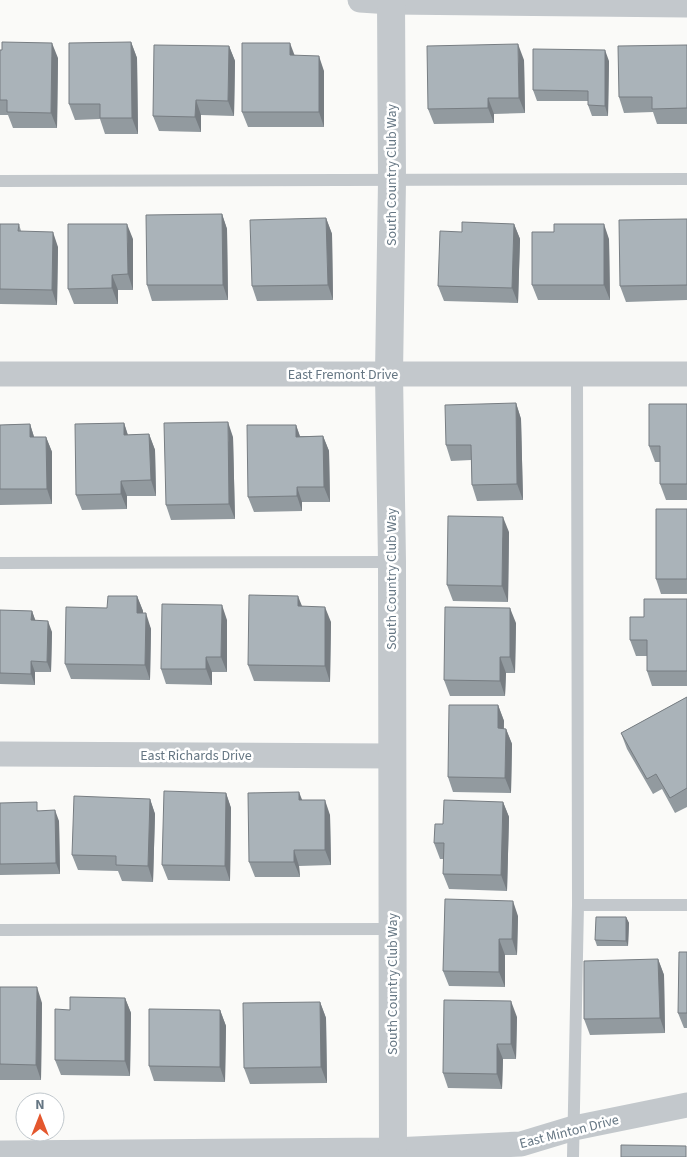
<svg xmlns="http://www.w3.org/2000/svg" width="687" height="1157" font-family="'Source Sans 3',sans-serif">
  <style>
    .lines { fill: none; stroke-linecap: round; stroke-linejoin: round }
    .service { stroke: #c3c8cc; stroke-width: 12 }
    .minor { stroke: #c3c8cc; stroke-width: 25 }
    .tertiary { stroke: #c3c8cc; stroke-width: 28 }
    .wall { fill: #929a9f }
    .shaded-wall { fill: #777d82 }
    .building { fill: #aab3b9; stroke: #777d82 }
    .labels { text-anchor: middle; stroke-width: 5; stroke-linejoin: round; paint-order: stroke }
    .street-label { font-size: 14px; fill: #657683; stroke: #fff }
  </style>
  <rect width="100%" height="100%" fill="#fafaf8"/>
  <g class="lines">
    <path class="service" d="M0,181L687,179
      M0,563L392,562
      M578,905H687
      M0,930L392,929
      M573,1157L578,905L577,374"/>
    <path class="minor" d="M360,0L391,2L687,5
      M0,374H687
      M0,754L392,756
      M0,1153L393,1150L521,1144L574,1128L687,1105"/>
    <path class="tertiary" d="M391,2L392,181L389,374L392,562L393,1157"/>
  </g>
  <path class="wall" d="M131,42L137,58L138,134H105L100,119L75,120L69,104Z
    M687,45V124H657L653,112L624,113L619,97Z
    M229,46L235,61L234,116L201,115V132L159,131L153,116Z
    M0,50L58,58L57,128H13L8,115H0Z
    M295,55L324,71V127H248L242,112Z
    M524,60L525,113L494,114V123L434,124L428,109Z
    M609,61L608,116H592L588,105V101H537L533,90Z
    M222,214L227,229L228,300L152,301L147,285Z
    M326,218L332,234L333,300L257,301L252,286Z
    M687,219V300L626,302L620,286Z
    M0,224H19L21,231L58,247L57,305L0,304Z
    M514,224L520,239L518,303L444,301L438,286L462,232Z
    M133,239V290H118V304H74L68,289Z
    M609,239L610,300H538L532,285Z
    M516,403L521,419L523,500L477,501L472,485L471,460L451,461L446,445Z
    M687,404V500H666L660,484V462H655L649,446Z
    M124,423L128,435L149,434L155,450L156,496H127V509L82,510L76,495Z
    M30,424L34,437H46L52,452V504L0,505V425Z
    M296,425L300,436H323L329,451L330,502H302V511L254,512L248,497Z
    M233,437L235,519L171,520L166,505Z
    M687,509V594H661L656,579Z
    M509,532L508,602L453,601L447,585Z
    M137,596L143,611V613L151,629L150,680L71,679L65,664L107,608Z
    M687,599V686H652L647,671V656H636L630,640L644,617Z
    M302,606L331,622L330,682L254,681L248,665Z
    M0,610L32,611L35,620L52,632L51,672H35V685L0,684Z
    M227,620V672H212V685L166,684L161,669Z
    M516,623L515,673H506L505,696H450L444,680Z
    M687,697V807L675,813L662,789L653,794L627,749L621,733Z
    M498,705L504,721V729H506L512,744L511,793L453,792L448,777Z
    M226,793L231,808L230,881L168,880L162,865Z
    M150,799L155,814L153,882L122,881L118,871L78,870L72,855Z
    M302,800L330,815L331,865L299,866L300,877H255L249,862Z
    M503,802L509,817L507,891L449,889L443,874L444,859H440L434,843L443,824Z
    M0,803L40,811L59,821L60,874L0,875Z
    M518,916L517,955H505V987L449,986L443,971Z
    M626,917L629,923L628,946H597L595,940Z
    M687,952V1028H684L678,1013Z
    M658,959L664,975L665,1033L590,1035L584,1019Z
    M0,987L42,1003L41,1080H0Z
    M125,998L131,1013L130,1076L61,1075L55,1060L70,1010Z
    M320,1002L326,1018L327,1083L250,1084L244,1068Z
    M220,1010L226,1026L225,1082L154,1081L149,1066Z
    M517,1017L516,1059H503L502,1089L448,1088L443,1073Z"/>
  <path class="shaded-wall" d="M131,42L137,58L138,134L132,118Z
    M52,43L58,58L57,128L51,113Z
    M290,43L296,59L290,55Z
    M518,44L524,60L525,113L519,98Z
    M229,46L235,61L234,116L228,101Z
    M605,50L609,61L608,116L605,106Z
    M319,56L324,71V127L319,112Z
    M488,98L494,114V123L488,108Z
    M196,100L201,115V132L195,117Z
    M222,214L227,229L228,300L223,285Z
    M326,218L332,234L333,300L328,285Z
    M127,224L133,239V290L128,274Z
    M514,224L520,239L518,303L512,288Z
    M604,224L609,239L610,300L604,285Z
    M53,232L58,247L57,305L52,290Z
    M112,275L118,290V304L112,288Z
    M516,403L521,419L523,500L517,484Z
    M228,422L233,437L235,519L229,504Z
    M124,423L129,439L124,435Z
    M30,424L35,440L30,437Z
    M296,425L301,440L296,437Z
    M149,434L155,450L156,496L151,480Z
    M323,436L329,451L330,502L324,487Z
    M46,437L52,452V504L47,489Z
    M121,481L127,496V509L121,494Z
    M297,487L302,502V511L297,496Z
    M503,517L509,532L508,602L502,586Z
    M137,596L143,611L142,629L137,613Z
    M298,596L304,611L298,606Z
    M222,605L227,620V672L221,657Z
    M325,607L331,622L330,682L325,666Z
    M510,608L516,623L515,673L510,657Z
    M32,611L36,622L31,620Z
    M146,613L151,629L150,680L145,665Z
    M48,621L52,632L51,672L47,662Z
    M206,657L212,672V685L206,669Z
    M500,657L506,673L505,696L500,681Z
    M31,661L35,672V685L31,674Z
    M498,705L504,721L503,744L498,728Z
    M506,729L512,744L511,793L505,778Z
    M299,792L305,807L299,800Z
    M226,793L231,808L230,881L225,866Z
    M150,799L155,814L153,882L148,866Z
    M325,800L330,815L331,865L325,850Z
    M503,802L509,817L507,891L501,875Z
    M55,810L59,821L60,874L56,863Z
    M294,850L299,866L300,877L294,862Z
    M513,901L518,916L517,955L512,939Z
    M626,917L629,923L628,946L626,941Z
    M499,939L505,955V987L499,972Z
    M658,959L664,975L665,1033L660,1018Z
    M37,987L42,1003L41,1080L36,1065Z
    M125,998L131,1013L130,1076L125,1061Z
    M511,1001L517,1017L516,1059L511,1044Z
    M320,1002L326,1018L327,1083L321,1067Z
    M220,1010L226,1026L225,1082L220,1067Z
    M497,1044L503,1059L502,1089L497,1074Z"/>
  <path class="building" d="M2,42L52,43L51,113L7,112V100H0V50H2Z
    M131,42L132,118H100V104H69V43Z
    M242,43H290V55L319,56V112H242Z
    M518,44L519,98H488V108L428,109L427,46Z
    M154,45L229,46L228,101L196,100L195,117L153,116Z
    M687,45V108L652,109V97H619L618,46Z
    M533,49L605,50V106L588,105V91L533,90Z
    M222,214L223,285H147L146,215Z
    M326,218L328,285L252,286L250,220Z
    M687,219V285L620,286L619,220Z
    M462,222L514,224L512,288L438,286L440,231L462,232Z
    M0,224H19L18,231L53,232L52,290L0,289Z
    M68,224H127L128,274L112,275V288L68,289Z
    M554,224H604V285H532V232H554Z
    M516,403L517,484L472,485L471,445H446L445,405Z
    M649,404H687V484H660V446H649Z
    M228,422L229,504L166,505L164,423Z
    M124,423V435L149,434L151,480L121,481V494L76,495L75,424Z
    M30,424V437H46L47,489H0V425Z
    M247,425H296V437L323,436L324,487H297V496L248,497Z
    M656,509H687V579H656Z
    M448,516L503,517L502,586L447,585Z
    M249,595L298,596V606L325,607V666L248,665Z
    M108,596H137V613H146L145,665L65,664L66,607L107,608Z
    M644,599H687V671H647V640H630V617H644Z
    M162,604L222,605L221,657H206V669H161Z
    M445,607L510,608V657H500V681L444,680Z
    M0,610L32,611L31,620L48,621L47,662L31,661V674L0,673Z
    M687,697V788L670,798L656,774L647,779L621,733Z
    M449,705H498V728L506,729L505,778L448,777Z
    M164,791L226,793L225,866L162,865Z
    M299,792V800H325V850H294V862H249L248,793Z
    M74,796L150,799L148,866L116,865V856L72,855Z
    M444,800L503,802L501,875L443,874L444,843H434L435,824H443Z
    M37,802V811L55,810L56,863L0,864V803Z
    M445,899L513,901L512,939H499V972L443,971Z
    M596,917H626V941L595,940Z
    M679,952H687V1013H678Z
    M658,959L660,1018L584,1019V961Z
    M0,987H37L36,1065L0,1064Z
    M70,997L125,998V1061L55,1060V1009L70,1010Z
    M444,1000L511,1001V1044H497V1074L443,1073Z
    M320,1002L321,1067L244,1068L243,1003Z
    M149,1009L220,1010V1067L149,1066Z
    M621,1145L686,1146V1157H621Z"/>
  <g class="labels">
    <g class="street-label">
      <text transform="translate(391 175) rotate(-90)" y="5">South Country Club Way</text>
      <text x="343" y="379">East Fremont Drive</text>
      <text transform="translate(391 579) rotate(-90)" y="5">South Country Club Way</text>
      <text x="196" y="760">East Richards Drive</text>
      <text transform="translate(392 984) rotate(-90)" y="5">South Country Club Way</text>
      <text transform="translate(569 1131) rotate(-14)" y="5">East Minton Drive</text>
    </g>
  </g>
  <g transform="translate(40 1117)"><circle r="24" fill="#ffffff" stroke="#c1c8cd"/>
  <path d="M0-4L9 19L0 12L-9 19Z" fill="#e4572e"/>
  <text y="-8" font-size="14" font-weight="bold" text-anchor="middle" fill="#657683">N</text>
  </g>
</svg>
